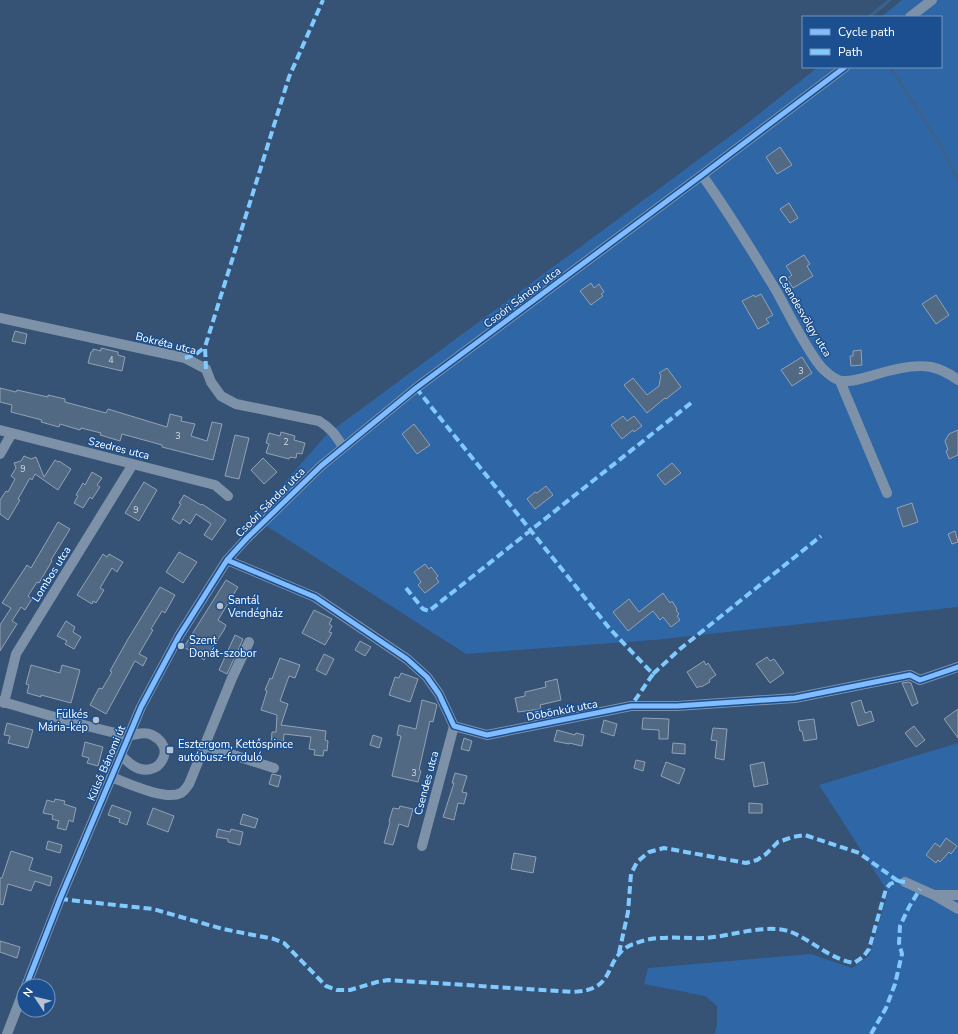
<svg xmlns="http://www.w3.org/2000/svg" width="958" height="1034" font-family="'Nunito Sans',sans-serif">
  <style>
    .green { fill: #2f66a5 }
    .lines { fill: none; stroke-linecap: round; stroke-linejoin: round }
    .stream { stroke: #3b618d; stroke-width: 3 }
    .building { fill: #526984; stroke: #92a2b6 }
    .minor { stroke: #7d92a8; stroke-width: 10 }
    .quiet { stroke: #80caff; stroke-width: 4; stroke-dasharray: 8 4; stroke-linecap: butt }
    .cycleway-casing { stroke: #1b4f8f; stroke-width: 8 }
    .cycleway { stroke: #80bcff; stroke-width: 5 }
    .poi-dot { fill: #b9c2ce; stroke: #1b4f8f; stroke-width: 1.5 }
    .labels { text-anchor: middle; stroke-width: 3; stroke-linejoin: round; paint-order: stroke }
    .number-label { font-size: 9px; fill: #d4dae0 }
    .street-label { font-size: 11px; fill: #fff; stroke: #1b4f8f }
    .poi-label { font-size: 11px; fill: #fff; stroke: #1b4f8f; text-anchor: start }
  </style>
  <rect width="100%" height="100%" fill="#365274"/>
  <path class="green" d="M902,0H958V607L654,640L466,654L254,518L326,435L745,125L818,67H941V17H881Z
    M958,743V1034H715L717,1024V1006L705,996L644,984L648,968L811,954L852,968L869,956L888,892L819,785Z"/>
  <g class="lines">
    <path class="stream" d="M869,17L890,0
      M890,67L938,141L958,179"/>
  </g>
  <path class="building" d="M780,147L792,165L777,174L766,157Z
    M789,203L798,218L790,223L780,209Z
    M804,255L810,264L807,266L813,276L793,288L787,279L792,275L786,266Z
    M591,283L594,288L599,284L604,292L601,294L603,296L591,305L580,291Z
    M761,294L773,315L766,319L769,323L758,329L742,301L754,295L755,297Z
    M936,295L949,315L936,324L922,304Z
    M15,331L27,334L25,344L12,341Z
    M101,348L118,352V355L125,357L122,371L88,363L91,352L93,351V349L101,351Z
    M861,350L862,365L851,366L850,356H853V351Z
    M802,357L812,373L792,386L781,370Z
    M667,368L681,387L666,399L665,398L647,413L624,385L633,378L647,395L659,386L661,375L659,373Z
    M0,388L16,392L17,390L48,397V395L65,399V402L106,413L108,409L167,427L170,414L182,417L181,421L195,424L191,436L207,441L212,422L222,424L213,460L162,447V445L122,434L120,441L100,435L101,433L81,428L80,430L60,424L59,427L41,422L42,420L11,412L12,405L0,402Z
    M623,416L627,421L634,416L642,426L634,432L633,430L622,439L611,425Z
    M414,424L430,445L417,454L402,434Z
    M958,430V455L949,459L946,451L948,450L945,441L949,434Z
    M281,432L295,436L294,440L305,443L302,454L297,453L296,458L290,457L289,459L266,453L269,444L266,443L269,433L280,436Z
    M235,435L249,438L239,479L225,476Z
    M24,456L31,459L36,457L44,477L55,460L58,462L59,461L71,469L58,490L35,474L32,480L30,478L18,499L20,500L8,520L0,514V500L6,491L8,492L15,479L11,476L16,468L14,463L21,461Z
    M263,458L277,472L264,484L251,470Z
    M672,463L681,473L665,485L657,475Z
    M92,472L102,478L97,485L100,487L92,499L90,497L83,508L74,503L78,496L76,495L83,483L85,485Z
    M144,482L157,490L139,521L125,513Z
    M546,486L553,495L535,509L527,499L535,492L537,493Z
    M184,495L201,505L202,504L226,520L212,540L204,535L211,524L196,514L190,524L183,519L180,524L172,519L181,504L179,503Z
    M912,503L918,522L903,527L897,508Z
    M58,522L70,529L51,560L52,561L39,583L37,582L28,596L32,599L25,610L21,607L12,621L17,624L0,651V625L11,608L2,603L27,565L31,568Z
    M955,531L958,542L952,544L948,534Z
    M179,552L197,562L183,583L166,572Z
    M103,554L107,557L109,554L123,562L117,572L112,568L100,588L104,590L96,603L93,601L92,604L77,595Z
    M425,564L429,569L431,567L438,576L436,578L439,582L425,593L418,585L421,582L414,572Z
    M226,580L238,587L218,620L226,625L224,630L204,660L184,647Z
    M160,587L175,595L165,613L162,611L159,616L151,629L153,630L139,654L147,658L143,666L135,661L106,714L90,705L99,688L102,689L112,672L110,671L128,639Z
    M663,593L670,603L672,601L677,609L676,610L679,614L677,616L680,620L671,627L663,617L660,620L653,611L628,631L613,612L629,599L639,612Z
    M314,610L332,619L329,624L332,626L329,632L332,633L325,645L302,633Z
    M66,621L75,627L73,632L81,637L74,649L65,644L67,641L57,636Z
    M235,635L243,639L227,674L219,670Z
    M360,641L371,647L365,656L355,650Z
    M324,654L334,659L326,675L316,670Z
    M767,657L770,661L774,659L784,673L770,683L756,664Z
    M280,658L300,665L295,678L289,676L280,701L288,704L281,725L326,731L325,740L328,741L327,751L324,750L323,756L314,755L315,750L309,749L311,737L284,734L283,746H271L272,732H276L277,715L261,710L267,691L265,690L270,678L272,679Z
    M704,661L706,665L708,663L716,675L709,680L710,682L701,687L700,686L697,688L687,672Z
    M31,665L60,673L62,665L80,670L71,703L41,695V697L27,693L29,685L26,684Z
    M401,673L418,679L410,702L389,695L395,677L399,678Z
    M557,679L561,700L540,705L541,709L518,712L515,698L525,696V692L546,687L545,682Z
    M909,682L911,683L918,703L912,706L902,683Z
    M422,700L436,704L437,705L433,722L430,721L419,770L421,771L418,782L392,776L401,736L397,735L399,725L416,729Z
    M861,700L865,713L871,711L874,721L858,726L851,703Z
    M958,709V738L944,719Z
    M643,718L669,719L668,739H659V730L642,729Z
    M814,719L817,739L804,741L802,731H800L798,721Z
    M604,720L617,724L614,736L601,732Z
    M7,723L33,730L28,748L8,743L10,736L4,735Z
    M914,726L925,740L916,747L905,733Z
    M713,728L727,729L724,760L715,758L717,741L711,740Z
    M557,730L575,735L576,733L584,735L582,746L569,743V744L554,741Z
    M373,735L382,738L379,748L370,745Z
    M464,738L472,741L469,751L461,749Z
    M85,742L103,747L98,766L87,763L89,758L82,756Z
    M673,743L685,744V754L672,753Z
    M636,760L645,762L643,771L634,768Z
    M666,762L685,769L679,784L661,776Z
    M764,762L768,784L754,787L750,765Z
    M455,773L467,776L462,792L467,793L464,804L458,803L454,820L443,817L454,783H452Z
    M272,774L281,776L278,787L269,784Z
    M55,799L65,801L64,804L76,808L73,822L69,820L66,830L57,828L59,821L52,819L53,815L43,813L47,800L54,802Z
    M749,803L762,804V813H749Z
    M112,805L131,812L127,825L119,822L120,819L108,815Z
    M400,806L413,809L408,827L399,824L393,845L384,843L390,822L389,821L393,808L399,809Z
    M153,808L174,816L168,832L147,824Z
    M243,814L258,819L255,828L240,824Z
    M218,829L230,832L231,829L243,832L240,845L228,842V839L216,837Z
    M946,838L957,846L951,854L949,852L940,862L938,860L936,863L926,855L935,843L940,847Z
    M48,841L62,845L60,853L46,849Z
    M11,851L33,858L29,870L52,877L50,886L35,881L31,891L8,884L3,905L0,904V878H2Z
    M514,853L536,857L533,873L511,869Z
    M0,941L20,947L17,958L0,952Z"/>
  <g class="lines">
    <path class="minor" d="M910,17L932,0
      M702,175C729,213 753,252 777,292C790,316 802,341 818,363C822,369 834,380 842,381C853,382 864,378 874,375C890,370 915,364 931,367C940,369 950,374 958,380
      M0,318L185,358L206,369L211,382L221,396L236,404L319,421C331,428 336,436 343,447
      M840,381L887,493
      M0,430L215,485L228,496
      M0,454L12,433
      M227,560L315,597L407,659L427,677L439,694L454,726L487,735L631,706H677L795,698L910,675L920,680L958,667
      M0,701C42,713 82,726 125,735C134,737 142,730 152,735C160,739 167,747 164,756C159,771 144,773 132,765C128,762 124,758 120,755
      M4,703L16,654L133,464
      M205,746L274,768
      M111,777C127,783 165,801 181,793C184,791 187,787 189,784L232,678L249,642
      M422,846L454,726
      M905,882L934,895L958,909
      M934,895H958
      M26,986L60,899L141,707L179,636L227,560L247,538L321,466L416,388L702,175L845,67
      M7,1034L24,990"/>
    <path class="quiet" d="M185,358L195,355L205,347
      M206,369L205,347L289,77L323,0
      M416,388L610,629L653,674L631,706
      M406,588L423,609L429,611L691,403
      M653,674L680,649L821,536
      M60,899L153,909L223,929L274,939L284,943L326,986L337,990H350L377,982L388,980L573,992C582,991 589,991 597,986C609,979 610,964 619,954C622,950 629,945 634,944C656,934 683,939 706,938C732,936 767,923 791,932C813,941 830,959 854,963L863,957L869,949L886,889L890,884L898,881L905,882
      M619,953L628,912L631,874L637,862L649,852L664,848L746,863L757,860L766,854L778,842L793,837L805,835L859,853L898,881
      M871,1034L886,1008L895,984L902,954L899,943L900,926L909,907L920,889"/>
    <defs>
      <path id="cycleway" d="M227,560L315,597L407,659L427,677L439,694L454,726L487,735L631,706H677L795,698L910,675L920,680L958,667
        M26,986L60,899L141,707L179,636L227,560L247,538L321,466L416,388L702,175L845,67"/>
    </defs>
    <use href="#cycleway" class="cycleway-casing"/>
    <use href="#cycleway" class="cycleway"/>
  </g>
  <g class="poi-dot">
    <circle cx="220" cy="606" r="4"/>
    <circle cx="181" cy="646" r="4"/>
    <circle cx="96" cy="720" r="4"/>
    <rect x="166" y="746" width="8" height="8" rx="2"/>
  </g>
  <g class="labels">
    <g class="number-label">
      <text x="111" y="363">4</text>
      <text x="801" y="374">3</text>
      <text x="178" y="439">3</text>
      <text x="286" y="445">2</text>
      <text x="23" y="472">9</text>
      <text x="136" y="513">9</text>
      <text x="414" y="776">3</text>
    </g>
    <g class="street-label">
      <text transform="translate(522 297) rotate(-37)" y="4">Csoóri Sándor utca</text>
      <text transform="translate(805 316) rotate(59)" y="4">Csendesvölgy utca</text>
      <text transform="translate(166 343) rotate(14)" y="4">Bokréta utca</text>
      <text transform="translate(119 448) rotate(14)" y="4">Szedres utca</text>
      <text transform="translate(270 502) rotate(-45)" y="4">Csoóri Sándor utca</text>
      <text transform="translate(51 574) rotate(-58)" y="4">Lombos utca</text>
      <text transform="translate(562 710) rotate(-11)" y="4">Döbönkút utca</text>
      <text transform="translate(106 763) rotate(-67)" y="4">Külső Bánomi út</text>
      <text transform="translate(426 783) rotate(-75)" y="4">Csendes utca</text>
    </g>
    <g class="poi-label">
      <text x="228" y="604">Santál<tspan x="228" dy="13">Vendégház</tspan></text>
      <text x="189" y="644">Szent<tspan x="189" dy="13">Donát-szobor</tspan></text>
      <text x="88" y="718" text-anchor="end">Fülkés<tspan x="88" dy="13">Mária-kép</tspan></text>
      <text x="178" y="748">Esztergom, Kettőspince<tspan x="178" dy="13">autóbusz-forduló</tspan></text>
    </g>
  </g>
  <rect x="802" y="16" width="140" height="52" fill="#1b4f8f" stroke="#7695bc"/>
  <rect x="810" y="29" width="20" height="6" fill="#80bcff" stroke="#7695bc"/>
  <text x="838" y="36" font-size="12" fill="#ffffff">Cycle path</text>
  <rect x="810" y="49" width="20" height="6" fill="#80caff" stroke="#7695bc"/>
  <text x="838" y="56" font-size="12" fill="#ffffff">Path</text>
  <g transform="translate(36 998) rotate(305)"><circle r="19" fill="#1b4f8f" stroke="#7695bc"/>
  <path d="M0-3L7 15L0 10L-7 15Z" fill="#b9c2ce"/>
  <text y="-6" font-size="11" font-weight="bold" text-anchor="middle" fill="#ffffff">N</text>
  </g>
</svg>
